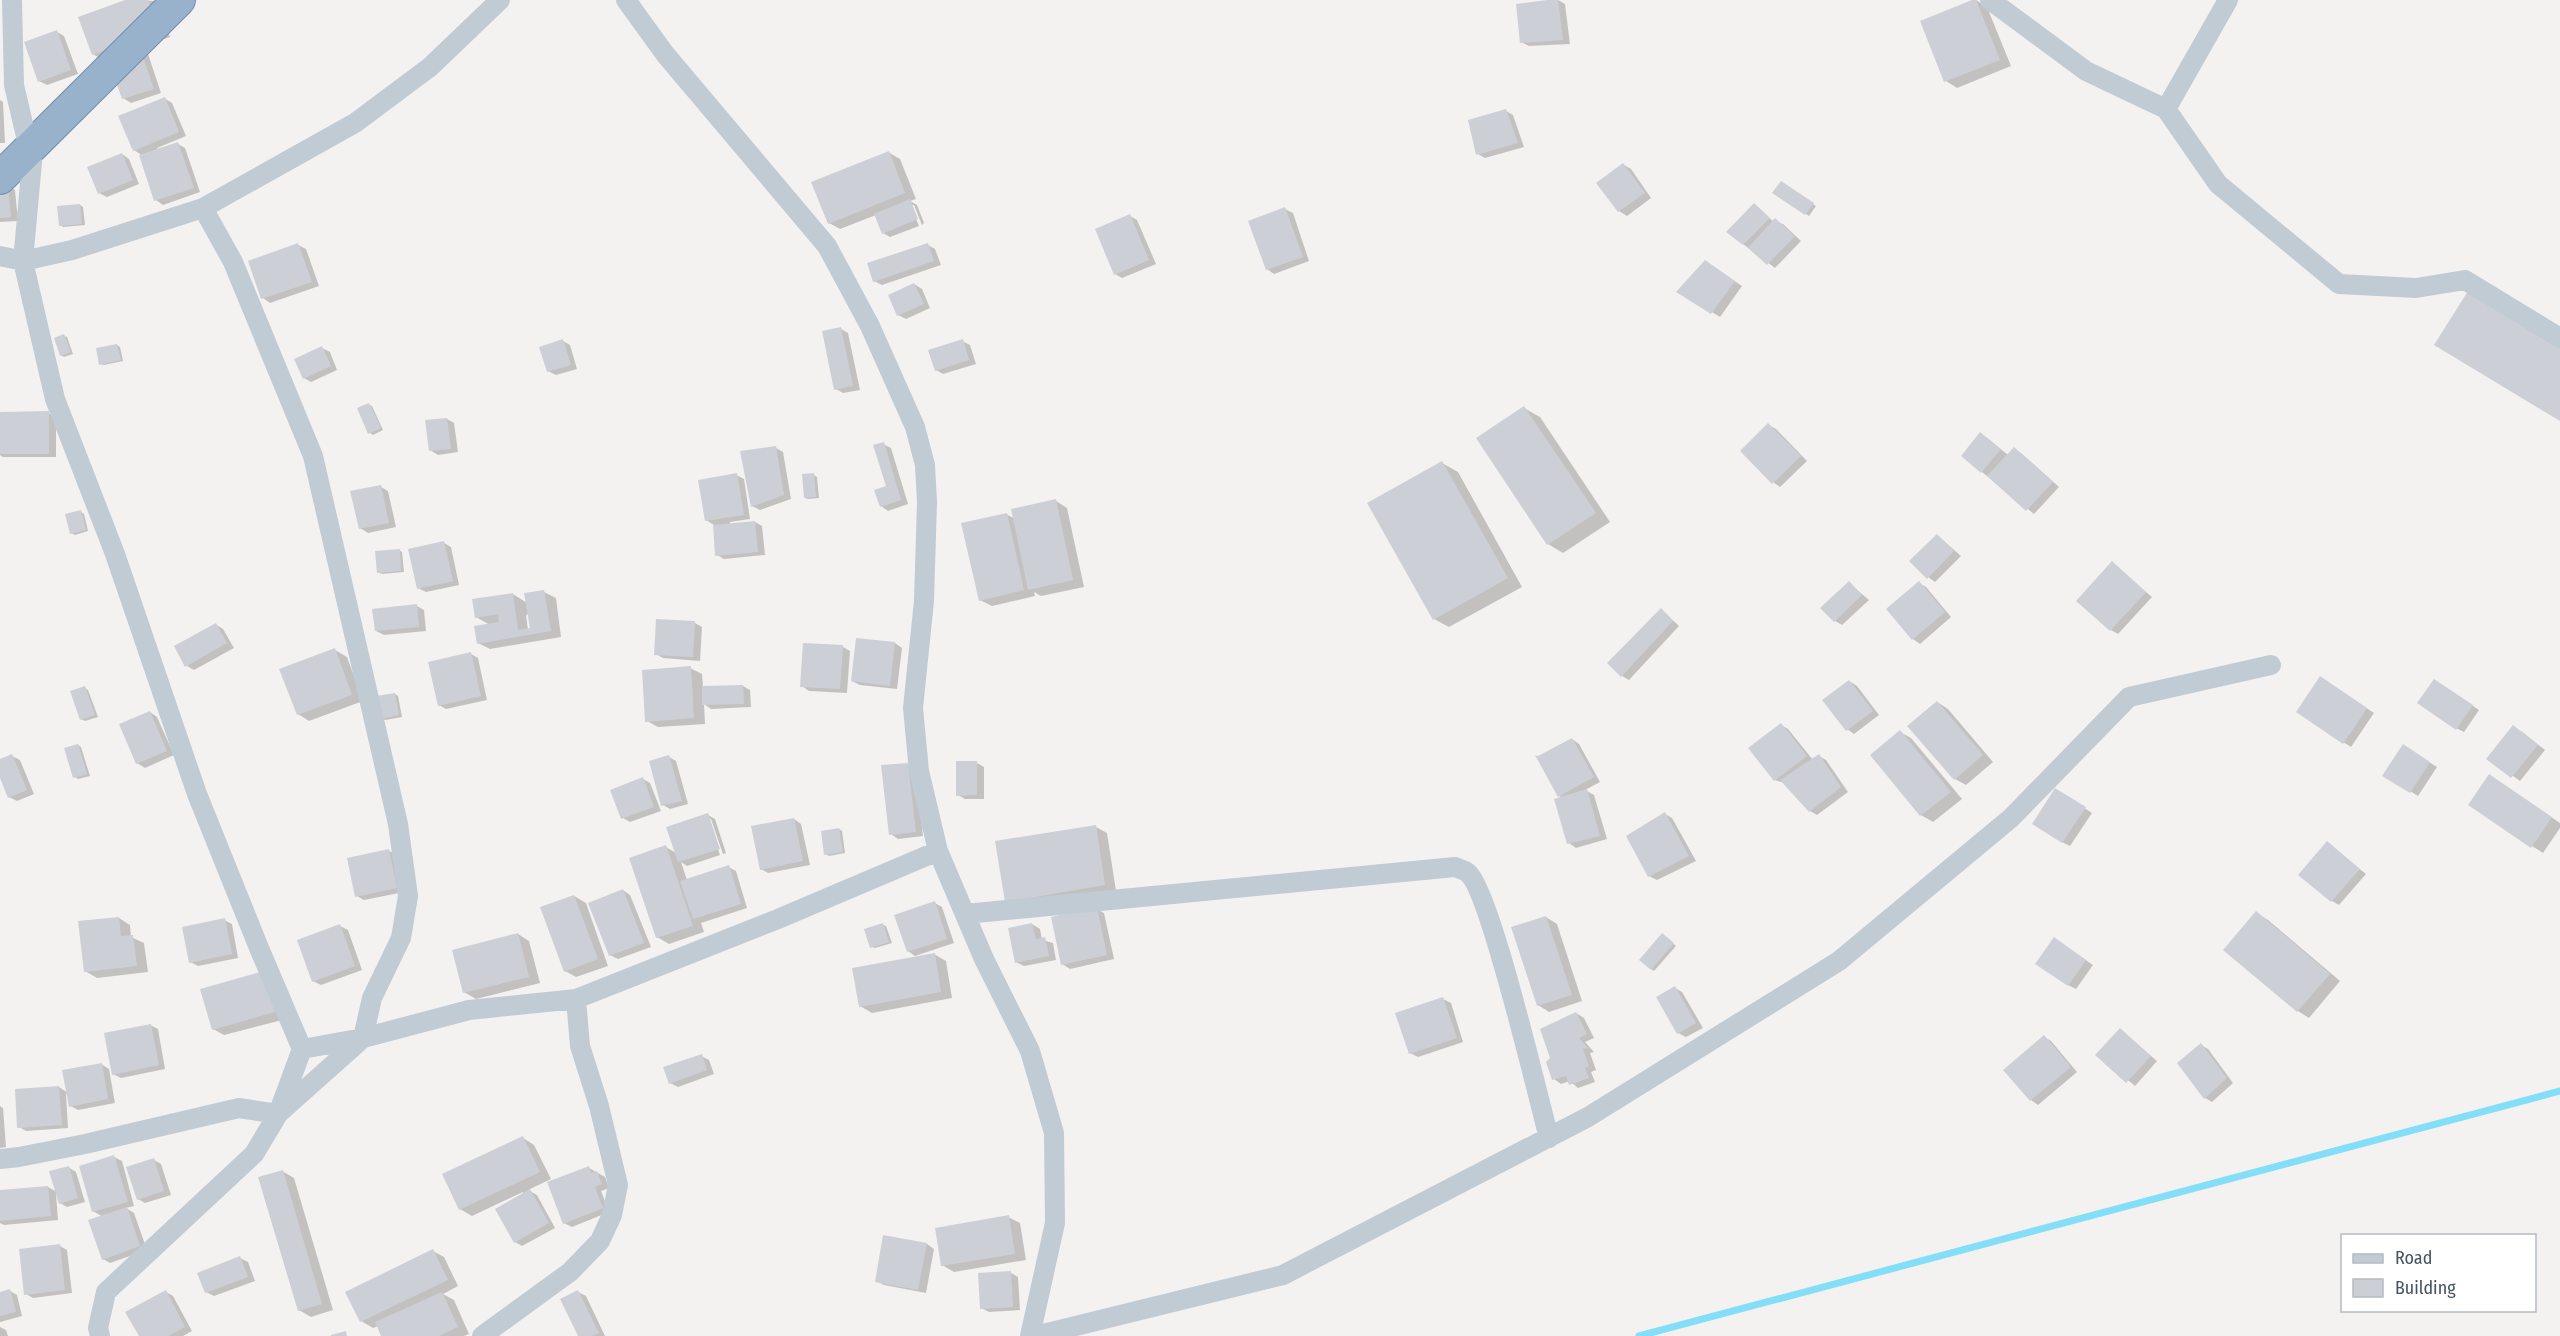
<svg xmlns="http://www.w3.org/2000/svg" width="2560" height="1336" font-family="'Fira Sans Condensed',sans-serif">
  <style>
    .shadow { fill: #0003; fill-rule: evenodd }
    .lines { fill: none; stroke-linecap: round; stroke-linejoin: round }
    .stream { stroke: #83def7; stroke-width: 7 }
    .building { fill: #ccd0d6 }
    .trunk-casing { stroke: #6e8eb1; stroke-width: 34 }
    .minor { stroke: #c0cbd4; stroke-width: 20 }
    .trunk { stroke: #98b2cc; stroke-width: 32 }
  </style>
  <rect width="100%" height="100%" fill="#f4f1f1"/>
  <path class="shadow" d="M130,0L156,1L170,37L138,48L148,54L161,93L131,103L123,98L110,59L104,61L93,54Z
    M1558,0L1565,4L1570,44L1529,46L1521,42Z
    M1976,0L1987,7L2011,66L1957,88L1946,81Z
    M57,32L64,36L78,74L47,85L39,81Z
    M164,98L172,103L186,136L157,148L158,150L178,144L185,148L200,192L163,205L156,200L143,156L134,150Z
    M0,100L3,102L5,143H0Z
    M1506,111L1513,115L1524,147L1485,158L1478,154Z
    M888,152L900,159L916,199L910,201L917,205L924,223L922,225L914,205H910L919,226L890,237L883,233L876,215L840,229L829,223Z
    M122,154L129,159L139,184L107,197L99,193Z
    M1624,165L1631,169L1651,198L1627,216L1619,211L1599,183Z
    M1781,183L1816,206L1809,216L1774,193Z
    M7,186L15,190L18,221L0,222V187Z
    M80,205L83,207L85,225L63,227L60,225Z
    M1754,205L1774,222L1783,224L1801,241L1775,268L1743,244Z
    M1285,209L1293,213L1309,261L1274,274L1267,269Z
    M1130,216L1137,220L1156,264L1122,278L1115,274Z
    M298,245L306,249L319,286L270,303L263,298Z
    M928,245L935,249L941,265L882,285L874,281Z
    M1712,266L1742,286L1720,317L1679,292Z
    M914,284L922,289L930,308L906,319L898,315Z
    M841,329L848,333L860,390L843,393L836,389Z
    M64,336L67,337L73,354L64,357L61,355Z
    M563,341L570,345L577,369L556,375L548,371Z
    M962,341L970,345L976,364L943,374L936,370Z
    M117,345L120,347L123,361L104,365L101,364Z
    M322,348L330,352L337,370L311,382L304,378Z
    M369,405L372,406L383,430L373,435L370,433Z
    M1524,408L1540,417L1610,522L1563,553L1548,544Z
    M0,413H48L56,417V457H3L0,455Z
    M447,419L454,423L458,452L438,455L430,450Z
    M1769,425L1776,429L1807,461L1780,487L1773,482Z
    M1988,439L2008,455L2014,449L2021,453L2059,487L2034,514L1982,472Z
    M883,444L891,448L908,504L888,511L881,506L887,487Z
    M776,448L783,452L791,499L760,510L752,506Z
    M1442,463L1458,472L1522,587L1449,627L1434,619Z
    M736,475L744,479L750,519L730,522V525L755,522L762,526L765,555L724,559L717,555L714,525L706,520Z
    M814,475L817,477L819,498L808,499L805,498Z
    M381,487L388,491L396,527L368,533L360,528Z
    M1056,501L1067,508L1084,587L1041,596L1034,592L1035,596L992,606L980,600L1006,514L1015,519Z
    M81,512L84,514L88,531L75,535L71,533Z
    M1937,535L1961,556L1935,582L1928,577Z
    M444,543L451,547L459,585L426,592L418,588Z
    M399,550L402,552L404,572L382,574L378,572Z
    M2112,563L2152,597L2118,634L2111,630Z
    M1849,583L1869,600L1842,625L1835,621Z
    M1919,583L1926,587L1951,617L1920,644L1913,639L1888,610Z
    M544,592L556,598L561,637L490,649L478,643L490,625L476,617L513,594L527,603ZM529,614L531,629L528,630L526,615Z
    M417,606L424,610L426,631L384,635L376,631Z
    M1661,609L1679,626L1629,680L1622,676Z
    M695,623L702,627L700,661L663,658L656,654Z
    M215,624L223,629L234,648L194,670L187,666Z
    M895,643L902,648L897,689L860,685L852,681Z
    M843,647L850,651L847,693L809,691L802,686Z
    M335,650L347,657L363,701L309,721L298,714Z
    M471,654L478,658L487,700L446,709L439,705Z
    M690,668L702,674L703,687L743,686L750,690L751,707L711,709L704,704L705,724L658,727L647,721Z
    M1849,681L1857,686L1879,715L1854,734L1847,729Z
    M2328,683L2374,713L2351,747L2343,742Z
    M2442,685L2479,710L2464,732L2456,728Z
    M85,688L88,690L98,717L85,721L81,719Z
    M395,694L398,696L402,717L385,720L381,718Z
    M1937,702L1948,709L1993,762L1966,785L1955,779Z
    M150,712L157,717L174,755L145,768L137,763Z
    M1781,725L1788,729L1813,760L1819,756L1826,760L1848,792L1817,815L1810,811L1784,783L1775,780L1750,749Z
    M2521,731L2545,750L2520,781L2488,758Z
    M1900,732L1911,738L1962,799L1933,822L1921,815L1872,755Z
    M1572,739L1579,744L1600,782L1585,790L1594,795L1607,839L1576,848L1569,843L1563,798L1559,796Z
    M78,745L81,747L90,776L78,779L75,777Z
    M2410,750L2437,767L2418,796L2384,775Z
    M12,756L20,760L34,794L17,801L9,797L0,774V761Z
    M669,757L676,761L688,804L670,809L663,805Z
    M958,763H977L984,767V799H965L958,795Z
    M907,764L915,769L923,836L898,839L891,834Z
    M643,779L650,783L661,811L630,822L623,818Z
    M2501,783L2560,823V828L2543,853L2532,846Z
    M2063,794L2092,813L2070,846L2062,842Z
    M1665,814L1672,818L1696,861L1657,880L1649,876Z
    M708,815L715,819L726,853L723,854L711,819H708L720,855L687,866L681,862L687,880L728,867L736,871L747,908L701,923L704,932L669,944L657,937L666,847L676,853Z
    M794,819L801,824L810,865L768,873L761,869Z
    M1096,827L1107,833L1116,891L1006,901Z
    M839,829L842,831L845,853L829,856L826,854Z
    M2327,843L2366,874L2339,905L2332,901Z
    M389,851L397,855L404,892L364,900L357,896Z
    M623,890L630,895L651,947L618,959L610,955Z
    M574,896L586,903L608,966L576,977L565,971Z
    M935,903L942,907L954,943L915,956L908,951Z
    M1096,909L1104,913L1114,959L1070,969L1062,964Z
    M2256,913L2268,920L2340,981L2309,1018L2298,1011L2225,949Z
    M1546,917L1557,924L1582,1001L1549,1012L1538,1005Z
    M119,918L130,925L131,937L144,943L148,972L97,978L85,971Z
    M224,920L232,924L238,958L198,966L190,962Z
    M1032,924L1040,929L1042,940L1053,943L1056,960L1024,966L1016,962Z
    M883,925L886,926L892,943L875,948L872,947Z
    M340,926L348,930L362,970L321,985L313,981Z
    M518,934L529,941L540,983L476,999L464,992Z
    M1666,937L1676,946L1654,971L1651,969Z
    M2061,943L2093,965L2076,989L2068,985Z
    M934,954L946,961L952,998L872,1013L860,1006Z
    M264,973L286,1019L224,1035L213,1029Z
    M1675,988L1682,992L1703,1028L1686,1037L1678,1033Z
    M1443,999L1451,1003L1463,1042L1418,1057L1410,1053Z
    M1576,1013L1584,1018L1594,1038L1585,1042L1594,1052L1590,1053L1596,1070L1591,1072L1595,1082L1578,1088L1570,1081L1561,1084L1554,1079L1552,1059Z
    M150,1025L158,1029L165,1069L121,1078L113,1074Z
    M2120,1030L2157,1061L2135,1086L2098,1055Z
    M2044,1037L2051,1041L2077,1072L2038,1105L2031,1100L2005,1070Z
    M2201,1045L2208,1049L2233,1083L2212,1102L2205,1098Z
    M701,1056L709,1060L714,1074L678,1087L670,1083Z
    M101,1064L109,1069L115,1103L78,1110L71,1106L68,1094H66L68,1128L26,1131L19,1127L59,1087L68,1093Z
    M0,1106L3,1108L6,1147L0,1148Z
    M523,1138L534,1145L551,1179L528,1190L537,1195L555,1228L522,1246L515,1242L523,1192L472,1216L460,1209Z
    M114,1157L122,1161L134,1206L126,1208L134,1213L147,1250L110,1263L103,1259V1217L93,1211Z
    M154,1160L161,1164L171,1195L145,1203L138,1199Z
    M68,1167L76,1172L85,1202L67,1207L60,1203L56,1193L58,1220L4,1225L0,1223V1192L48,1187L57,1192Z
    M589,1168L605,1177L609,1188L601,1191L609,1212L572,1227L564,1223Z
    M282,1171L294,1178L333,1310L311,1317L299,1310Z
    M1008,1217L1020,1223L1026,1260L954,1272L942,1265Z
    M927,1244L934,1249L926,1293L884,1285L876,1281Z
    M60,1246L67,1250L72,1293L33,1298L26,1294Z
    M433,1251L444,1257L458,1286L443,1294L454,1300L469,1334L464,1336H383L378,1326L373,1328L361,1321Z
    M240,1258L248,1262L255,1281L214,1296L206,1292Z
    M1011,1273L1018,1277L1020,1310L989,1312L981,1308Z
    M10,1291L17,1295L22,1316L0,1322V1293Z
    M166,1292L173,1296L192,1331L183,1336H140Z
    M578,1292L586,1296L605,1336H580Z
    M0,1327L6,1330L8,1336H0Z"/>
  <g class="lines">
    <path class="stream" d="M1639,1336L2560,1091"/>
  </g>
  <path class="building" d="M125,0H148L159,30L92,55L78,17Z
    M1547,0H1558L1563,40L1520,43L1516,4Z
    M1972,0H1976L2000,60L1944,82L1920,21Z
    M57,30L71,70L38,82L24,42Z
    M140,48L154,89L122,99L108,59Z
    M165,97L179,132L133,151L118,116Z
    M1506,109L1518,143L1476,155L1468,120Z
    M178,142L194,188L154,201L139,155Z
    M889,151L905,193L828,224L811,182Z
    M122,153L133,180L98,194L87,167Z
    M1623,163L1645,193L1618,212L1596,183Z
    M1781,181L1814,203L1805,215L1772,193Z
    M8,184L11,217L0,218V185Z
    M910,199L918,219L882,234L874,214Z
    M1754,203L1770,218L1743,245L1726,232Z
    M80,204L82,224L59,226L57,206Z
    M1285,207L1303,257L1266,270L1248,221Z
    M1130,214L1149,260L1114,275L1095,229Z
    M1775,218L1795,236L1767,265L1748,248Z
    M298,243L312,282L261,299L248,261Z
    M928,243L934,261L873,282L867,263Z
    M1705,260L1735,281L1711,314L1676,292Z
    M914,283L924,304L897,316L888,295Z
    M2468,291L2560,346V421L2434,345Z
    M841,327L853,386L834,390L822,331Z
    M64,334L71,352L60,356L54,338Z
    M563,339L571,365L547,372L539,347Z
    M963,339L969,360L935,371L928,350Z
    M117,344L121,360L99,365L96,348Z
    M322,346L331,366L303,379L294,359Z
    M369,403L381,428L368,434L357,408Z
    M1524,406L1596,513L1547,545L1476,438Z
    M49,411V454H0V412Z
    M447,418L451,449L429,451L425,420Z
    M1768,423L1801,456L1772,484L1740,451Z
    M1980,432L2001,449L1981,473L1961,456Z
    M884,442L901,500L880,507L874,490L886,486L873,445Z
    M776,446L784,495L751,507L740,451Z
    M2014,447L2053,482L2026,511L1987,476Z
    M1442,461L1508,578L1433,620L1367,503Z
    M737,473L744,515L705,521L698,480Z
    M814,473L816,497L804,498L802,474Z
    M381,485L389,523L359,529L350,491Z
    M1056,499L1073,580L1028,590L1011,509Z
    M81,510L86,530L70,534L65,514Z
    M1007,513L1024,590L979,601L961,523Z
    M755,521L758,552L715,556L713,525Z
    M1937,534L1954,551L1927,579L1909,561Z
    M444,541L453,581L417,589L408,549Z
    M400,549L401,571L377,573L375,551Z
    M2112,561L2146,592L2110,631L2076,601Z
    M1849,581L1862,595L1834,622L1820,608Z
    M1919,581L1945,612L1912,640L1886,609Z
    M544,590L551,631L477,644L474,626L499,622L498,614L475,618L472,599L513,593L518,630L530,628L524,593Z
    M417,604L419,627L375,631L372,609Z
    M1661,608L1673,621L1621,677L1607,663Z
    M656,619L695,621L693,657L654,655Z
    M216,623L227,643L185,667L174,646Z
    M856,638L895,642L890,686L851,681Z
    M803,643L843,645L840,689L800,687Z
    M335,648L352,695L297,715L279,669Z
    M471,652L481,696L438,706L428,662Z
    M691,666L694,718L645,722L642,670Z
    M2320,676L2367,708L2343,744L2296,712Z
    M2434,679L2473,705L2456,730L2417,703Z
    M1849,680L1873,711L1846,731L1822,700Z
    M743,685L744,704L702,705V686Z
    M85,686L95,715L80,720L70,691Z
    M395,693L399,715L380,719L376,696Z
    M1937,701L1983,755L1954,780L1907,726Z
    M150,711L167,751L136,764L119,724Z
    M1781,723L1807,756L1774,781L1748,748Z
    M2513,725L2538,745L2511,778L2486,759Z
    M1900,730L1951,792L1920,816L1870,755Z
    M1572,738L1594,777L1558,797L1535,755L1538,756Z
    M78,744L87,774L73,778L64,748Z
    M2403,744L2430,762L2410,793L2382,776Z
    M12,754L27,790L8,798L0,778V759Z
    M1819,754L1841,787L1809,812L1780,780Z
    M669,755L682,801L661,806L649,761Z
    M956,761H977V795L956,796Z
    M908,763L916,832L889,835L881,765Z
    M2489,774L2552,817L2531,848L2468,805Z
    M643,777L654,807L621,819L610,790Z
    M2055,788L2086,807L2062,843L2032,824Z
    M1587,789L1600,836L1567,844L1554,799Z
    M1665,812L1689,856L1648,877L1626,836Z
    M708,813L720,849L678,862L666,827Z
    M794,818L803,861L760,870L751,826Z
    M1096,825L1105,885L1005,902L995,841Z
    M839,828L843,852L824,855L821,831Z
    M2327,841L2360,869L2331,902L2298,875Z
    M666,845L693,926L656,938L629,858Z
    M389,849L397,888L355,897L347,858Z
    M729,865L741,904L693,919L680,881Z
    M623,889L644,943L609,956L588,903Z
    M574,895L598,959L564,972L540,907Z
    M935,901L947,939L907,952L894,915Z
    M1097,907L1107,955L1061,965L1051,917Z
    M2256,911L2330,974L2297,1012L2223,950Z
    M1546,916L1572,995L1537,1006L1511,927Z
    M119,917L121,936L133,935L137,966L84,972L78,921Z
    M225,918L232,954L189,963L182,927Z
    M883,923L889,942L870,948L864,929Z
    M1032,923L1036,939L1045,937L1049,956L1015,963L1008,928Z
    M340,924L355,966L312,982L297,940Z
    M518,933L529,977L463,993L452,950Z
    M1662,933L1674,943L1651,970L1639,960Z
    M2054,937L2086,960L2068,986L2035,964Z
    M935,953L941,992L859,1007L852,968Z
    M264,971L275,1012L212,1030L200,989Z
    M1675,986L1696,1023L1677,1034L1656,997Z
    M1443,997L1457,1038L1409,1054L1395,1013Z
    M1576,1012L1587,1034L1579,1038L1588,1048L1583,1049L1589,1066L1585,1068L1589,1078L1569,1085L1566,1076L1552,1080L1546,1062L1550,1058L1540,1029Z
    M151,1024L159,1065L112,1075L104,1033Z
    M2120,1028L2151,1056L2126,1083L2095,1055Z
    M2044,1035L2071,1067L2030,1101L2003,1070Z
    M2201,1043L2227,1078L2204,1099L2177,1063Z
    M702,1054L707,1070L669,1084L663,1067Z
    M102,1063L108,1099L69,1107L62,1070Z
    M59,1086L62,1125L17,1128L15,1089Z
    M523,1136L540,1172L459,1210L442,1174Z
    M114,1155L128,1202L92,1212L79,1166Z
    M154,1158L164,1191L137,1200L126,1167Z
    M69,1166L78,1198L59,1204L49,1171Z
    M589,1166L591,1173L597,1171L602,1184L595,1187L603,1208L563,1224L547,1182Z
    M283,1170L322,1304L298,1311L258,1177Z
    M48,1186L51,1216L0,1221V1190Z
    M530,1189L549,1223L514,1243L495,1209Z
    M127,1207L140,1246L102,1260L88,1220Z
    M1009,1215L1015,1254L941,1266L935,1228Z
    M883,1235L927,1243L918,1290L875,1282Z
    M60,1244L65,1290L24,1295L19,1249Z
    M433,1249L448,1280L360,1322L345,1292Z
    M240,1256L248,1277L205,1293L197,1273Z
    M1011,1271L1013,1307L980,1309L978,1273Z
    M10,1289L16,1312L0,1316V1292Z
    M166,1290L185,1327L168,1336H139L125,1312Z
    M578,1290L599,1333L592,1336H578L560,1299Z
    M442,1292L458,1327L439,1336H381L375,1322Z
    M346,1331L347,1336H331V1335Z"/>
  <g class="lines">
    <defs>
      <path id="trunk" d="M0,178L179,0"/>
    </defs>
    <use href="#trunk" class="trunk-casing"/>
    <path class="minor" d="M12,0L14,85L32,162L23,261L55,399L115,554L197,794L259,948L302,1049L278,1114
      M626,0L665,54L827,246L870,326L915,427L925,465L927,502L924,601L913,708L919,771L938,851L984,959L1030,1051L1054,1133L1055,1223L1030,1336
      M1990,0L2086,71L2166,109L2218,184L2339,284L2416,288L2465,280L2560,338
      M2166,109L2228,0
      M203,208L233,262L313,456L398,824L408,896L401,938L372,998L363,1038L302,1049
      M0,256L23,261L72,250L203,208L355,123L430,67L500,0
      M965,914L1455,867C1459,869 1465,870 1468,873C1490,891 1538,1097 1549,1138
      M280,1112L363,1038L469,1010L576,999
      M0,1159L19,1157L85,1144L239,1108L278,1114L254,1154L106,1292L98,1328L100,1336
      M482,1336L570,1272L600,1241L612,1215L618,1185L599,1106L580,1046L576,999L778,919L938,851
      M1035,1336L1283,1275L1588,1117L1839,961L2011,818L2129,697L2271,665"/>
    <use href="#trunk" class="trunk"/>
  </g>
  <rect x="2341" y="1234" width="195" height="78" fill="#ffffff" stroke="#b5bbc0" stroke-width="1.5"/>
  <rect x="2353" y="1254" width="30" height="9" fill="#c0cbd4" stroke="#b5bbc0" stroke-width="1.5"/>
  <text x="2395" y="1264" font-size="18" fill="#465461">Road</text>
  <rect x="2353" y="1279" width="30" height="18" fill="#ccd0d6" stroke="#b5bbc0" stroke-width="1.5"/>
  <text x="2395" y="1294" font-size="18" fill="#465461">Building</text>
</svg>
